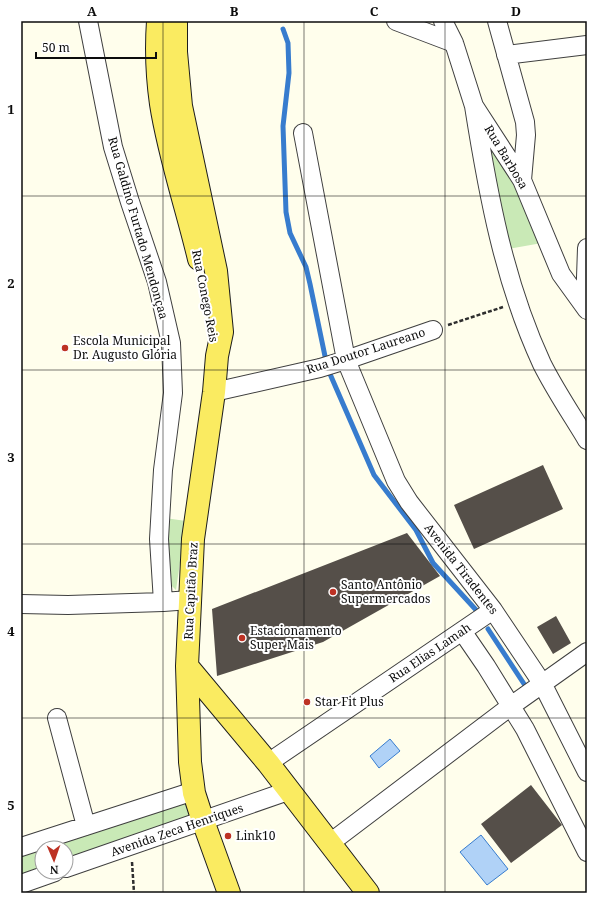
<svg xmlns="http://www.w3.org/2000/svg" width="608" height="914" font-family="'Noto Serif',serif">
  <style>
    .green { fill: #c9e9b6 }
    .water { fill: #b0d2f7; stroke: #377cce }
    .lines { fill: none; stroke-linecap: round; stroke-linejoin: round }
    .stream { stroke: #377cce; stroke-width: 5 }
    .building { fill: #554f49 }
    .minor-casing { stroke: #3f3f3f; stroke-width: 20 }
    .major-casing { stroke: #1d1d1d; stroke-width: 24 }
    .path { stroke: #2e2e2e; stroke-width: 2.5; stroke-dasharray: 4 2; stroke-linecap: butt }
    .minor { stroke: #fff; stroke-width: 18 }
    .major { stroke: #faeb61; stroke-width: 22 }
    .grid { fill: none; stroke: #0c0c0c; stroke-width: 1; stroke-opacity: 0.55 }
    .poi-dot { fill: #bd3224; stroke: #fff; stroke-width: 1.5 }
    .labels { text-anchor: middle; stroke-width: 4; stroke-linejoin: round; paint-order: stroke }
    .street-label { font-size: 12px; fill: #0c0c0c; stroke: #fff }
    .poi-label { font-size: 12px; fill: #0c0c0c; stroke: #fff; text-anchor: start }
    .neatline { fill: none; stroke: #0c0c0c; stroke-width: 1.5 }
    .grid-label { font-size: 13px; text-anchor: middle; font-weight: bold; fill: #0c0c0c }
  </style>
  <rect width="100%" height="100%" fill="#fffeec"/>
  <path class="green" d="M492,139L542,243L508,249L485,142Z
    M165,518L186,521L176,590L170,584Z
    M194,793L203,821L66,868V848H42V872L21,884V848Z"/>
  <path class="water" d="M390,739L400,751L379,768L370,756Z
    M481,835L508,869L487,885L460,852Z"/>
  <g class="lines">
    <path class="stream" d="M283,29L288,43L289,73L283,126L286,212L290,233L306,267L310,284L326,361
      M330,374L374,475L416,530L433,563L477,611
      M488,629L528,690"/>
  </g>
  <path class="building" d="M543,465L563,509L474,549L454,505Z
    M407,533L440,576L323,642L217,676L212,609Z
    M556,616L571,643L553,654L537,627Z
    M531,785L562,825L511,863L481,824Z"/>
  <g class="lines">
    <defs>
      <path id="minor" d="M88,21L113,147L130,202L157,282L171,343L173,393L163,470L159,539L163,602L190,600
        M396,21L454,43
        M443,21L454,43L474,106L522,180L561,274L587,310
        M497,21L525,122L526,135L522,180
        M506,55L587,45
        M474,106C488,194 504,282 542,364C555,390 572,415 587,440
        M303,133L346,360L396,481L409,502L493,610L542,683L587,772
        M585,307L587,248
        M214,392L320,368L346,360L433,330
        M21,604L68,605L163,602
        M462,631L486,666L525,729L587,852
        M57,718L86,826
        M268,763L493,610
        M330,843L511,706L587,652
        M21,847L194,791
        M66,868L288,791
        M21,884L55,872"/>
      <path id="major" d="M158,21C156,49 157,76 161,104C169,156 187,208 199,259
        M176,21V52L181,106L216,271L222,332L217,356L214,392L193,539L187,666L190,762L194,793L203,821L229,893
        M187,666L268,763L368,893"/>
    </defs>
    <use href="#minor" class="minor-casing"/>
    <use href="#major" class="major-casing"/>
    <path class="path" d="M448,325L503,307
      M132,862L134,893"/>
    <use href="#minor" class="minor"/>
    <use href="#major" class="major"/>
  </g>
  <path class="grid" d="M163,21V893M304,21V893M445,21V893M21,196H587M21,370H587M21,544H587M21,718H587"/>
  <g class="poi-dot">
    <circle cx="65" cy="348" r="4"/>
    <circle cx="333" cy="592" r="4"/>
    <circle cx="242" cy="638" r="4"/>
    <circle cx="307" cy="702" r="4"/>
    <circle cx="228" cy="836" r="4"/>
  </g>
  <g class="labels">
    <g class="street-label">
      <text transform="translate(506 157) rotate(59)" y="4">Rua Barbosa</text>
      <text transform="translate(138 228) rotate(74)" y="4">Rua Galdino Furtado Mendonçaa</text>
      <text transform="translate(205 296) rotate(79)" y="4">Rua Conego Reis</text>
      <text transform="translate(366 351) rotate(-18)" y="4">Rua Doutor Laureano</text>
      <text transform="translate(461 569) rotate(52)" y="4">Avenida Tiradentes</text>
      <text transform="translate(191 591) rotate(-87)" y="4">Rua Capitão Braz</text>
      <text transform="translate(430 653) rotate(-34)" y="4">Rua Elias Lamah</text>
      <text transform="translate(177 830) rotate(-19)" y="4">Avenida Zeca Henriques</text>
    </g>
    <g class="poi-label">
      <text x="73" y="345">Escola Municipal<tspan x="73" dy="14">Dr. Augusto Glória</tspan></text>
      <text x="341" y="589">Santo Antônio<tspan x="341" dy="14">Supermercados</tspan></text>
      <text x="250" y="635">Estacionamento<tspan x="250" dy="14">Super Mais</tspan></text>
      <text x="315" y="706">Star Fit Plus</text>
      <text x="236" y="840">Link10</text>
    </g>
  </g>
  <rect width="608" height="914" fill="none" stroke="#ffffff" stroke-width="44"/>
  <g transform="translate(54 860) rotate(178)"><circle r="19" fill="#ffffff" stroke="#9e9e9e"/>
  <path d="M0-3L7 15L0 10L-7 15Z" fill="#bd3224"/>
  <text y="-6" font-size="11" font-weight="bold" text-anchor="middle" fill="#0c0c0c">N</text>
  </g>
  <path d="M36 52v6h120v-6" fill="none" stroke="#0c0c0c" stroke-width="2"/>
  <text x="42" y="52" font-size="12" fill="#0c0c0c" stroke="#ffffff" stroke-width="3" paint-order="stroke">50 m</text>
  <rect x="22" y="22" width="564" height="870" class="neatline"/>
  <g class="grid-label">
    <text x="92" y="16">A</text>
    <text x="234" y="16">B</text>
    <text x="374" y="16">C</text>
    <text x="516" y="16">D</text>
    <text x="11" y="114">1</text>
    <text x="11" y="288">2</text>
    <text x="11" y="462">3</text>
    <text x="11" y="636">4</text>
    <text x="11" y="810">5</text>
  </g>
</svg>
